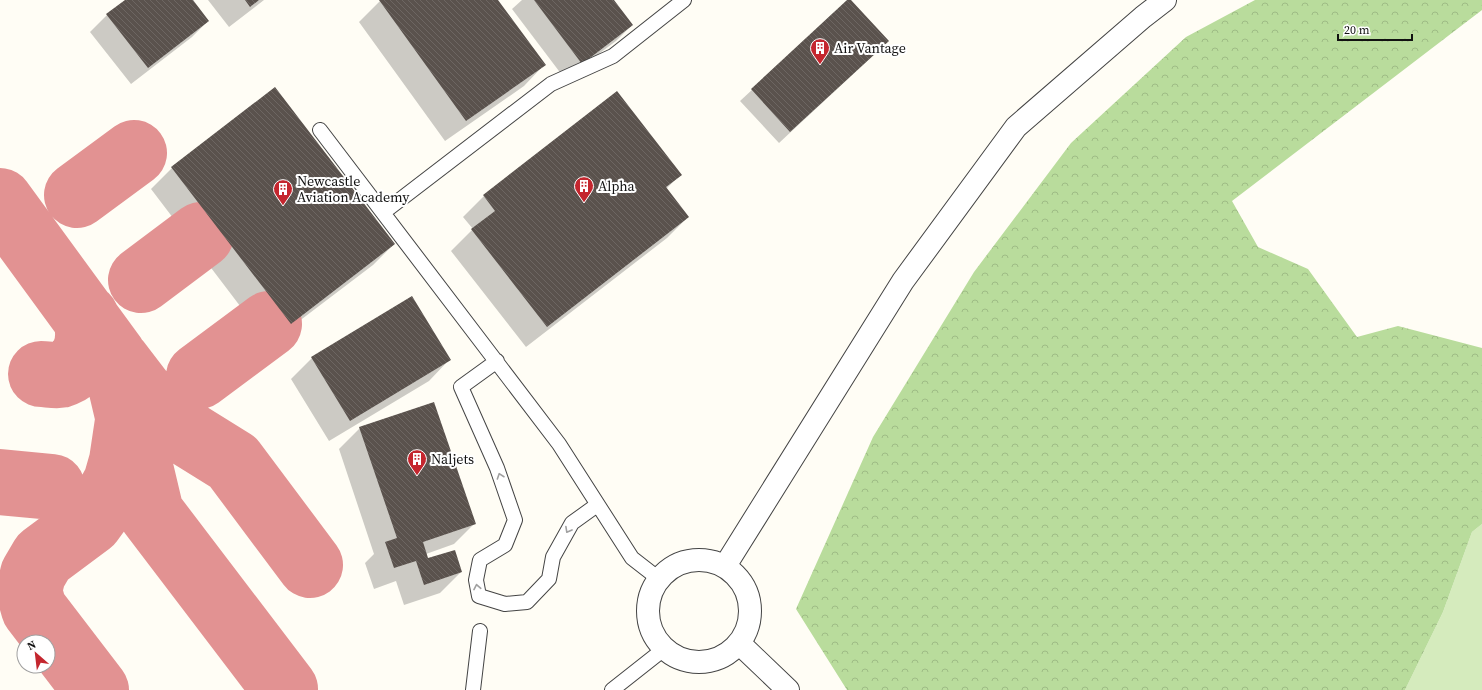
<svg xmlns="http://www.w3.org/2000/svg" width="1482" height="690" font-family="'Source Serif 4',serif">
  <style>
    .grass { fill: #d5ebbd }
    .forest { fill: url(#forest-crowns) }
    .shadow { fill: #0003 }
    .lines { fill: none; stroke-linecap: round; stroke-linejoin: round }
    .taxiway { stroke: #e29292; stroke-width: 66 }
    .building { fill: url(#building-back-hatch) }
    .service-casing { stroke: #444; stroke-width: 16 }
    .minor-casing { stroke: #444; stroke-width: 24 }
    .service { stroke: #fff; stroke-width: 14 }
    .minor { stroke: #fff; stroke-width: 22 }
    .oneway { stroke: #a0a0a0 }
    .labels { text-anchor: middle; stroke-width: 4; stroke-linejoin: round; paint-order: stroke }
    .poi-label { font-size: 14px; fill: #111; stroke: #fff; text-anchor: start }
  </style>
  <defs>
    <pattern id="forest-crowns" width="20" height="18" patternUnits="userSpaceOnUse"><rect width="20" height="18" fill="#b9dc9c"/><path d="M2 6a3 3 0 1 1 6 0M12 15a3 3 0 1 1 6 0" fill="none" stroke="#9ebc85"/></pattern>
    <pattern id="building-back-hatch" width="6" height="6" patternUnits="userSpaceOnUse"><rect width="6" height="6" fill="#5a524d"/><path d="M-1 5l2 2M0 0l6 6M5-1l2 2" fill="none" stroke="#6d6662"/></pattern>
  </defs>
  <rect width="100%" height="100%" fill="#fffdf5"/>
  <path class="grass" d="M1482,524V690H1405L1443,612L1472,532Z"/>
  <path class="forest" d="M1255,0H1482V10L1232,201L1258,247L1308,269L1357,337L1398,326L1482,348V524L1472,532L1443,612L1405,690H847L796,609L873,437L974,272L1071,143L1186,37Z"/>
  <path class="shadow" d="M126,0H191L208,21L192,37L131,84L90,32L107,15Z
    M208,0H264L229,27Z
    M381,0H497L544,65L524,86L445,141L359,22Z
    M522,0H613L632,25L616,41L565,79L512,9Z
    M849,0L877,52L779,143L740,101Z
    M617,93L680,175L666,189L688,217L667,238L526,347L451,251L473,229L463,217L484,196Z
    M172,168L394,244L373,265L269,344L151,189Z
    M312,358L449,360L429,381L329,441L291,379Z
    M360,428L474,524L454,544L426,554L428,560L461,572L440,593L404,605L396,581L374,589L365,563L374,554L339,449Z"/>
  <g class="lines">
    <path class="taxiway" d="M77,195L134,153
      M0,201L114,357L151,513L285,689
      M141,280L201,235
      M117,361L153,408L167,421L233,462L310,565
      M41,374C47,374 55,376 60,375C87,367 91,340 86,317
      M199,376L269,324
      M0,482L52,487
      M96,690L34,609L29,591L33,574L43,557L90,522L106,500L116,482L122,461L128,421"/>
  </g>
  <path class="building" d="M125,0H193L209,21L148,68L106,14Z
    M245,0H259L250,7Z
    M379,0H498L546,65L466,121Z
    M534,0H614L633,25L582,64Z
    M847,0H851L889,41L790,132L751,89Z
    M275,87L395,244L291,324L171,167Z
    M617,91L682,175L666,187L689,217L547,327L471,229L495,211L483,195Z
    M412,296L451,360L350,421L311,357Z
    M434,402L476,524L423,542L428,558L455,550L462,572L424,585L416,561L394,568L385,542L397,538L359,427Z"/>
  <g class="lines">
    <defs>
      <path id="service" d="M320,130L559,444L632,558L659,579
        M384,212L551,84L613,56L684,0
        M497,361L461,387L497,468L515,520L505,545L480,560L476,580L479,596L505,604L527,602L549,579L553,557L572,523L597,505
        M473,690L480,631
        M612,690L664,649"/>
      <path id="minor" d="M648 611a51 51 0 1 1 102 0a51 51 0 1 1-102 0Z
        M725,566L903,281L1016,127L1143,17L1165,0
        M740,644L788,690"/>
    </defs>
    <use href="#service" class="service-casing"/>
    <use href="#minor" class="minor-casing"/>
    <use href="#service" class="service"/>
    <use href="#minor" class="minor"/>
  </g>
  <defs><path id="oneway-chevron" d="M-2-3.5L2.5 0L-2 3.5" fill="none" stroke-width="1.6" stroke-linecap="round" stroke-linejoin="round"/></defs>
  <g class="oneway">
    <use href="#oneway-chevron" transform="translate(500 476) rotate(-109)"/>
    <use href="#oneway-chevron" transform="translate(568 530) rotate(119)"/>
    <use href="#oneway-chevron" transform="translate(477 587) rotate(-101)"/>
  </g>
  <defs>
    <symbol id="building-pin" viewBox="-11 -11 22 30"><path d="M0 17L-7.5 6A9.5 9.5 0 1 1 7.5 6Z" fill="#c4262e" stroke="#fff"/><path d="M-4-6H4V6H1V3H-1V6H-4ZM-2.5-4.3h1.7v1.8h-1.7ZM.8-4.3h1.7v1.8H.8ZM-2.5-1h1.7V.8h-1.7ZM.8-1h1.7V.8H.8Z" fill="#fff"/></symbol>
  </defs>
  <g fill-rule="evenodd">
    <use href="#building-pin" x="809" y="37" width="22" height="30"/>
    <use href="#building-pin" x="573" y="175" width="22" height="30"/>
    <use href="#building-pin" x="272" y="178" width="22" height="30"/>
    <use href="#building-pin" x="406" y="448" width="22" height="30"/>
  </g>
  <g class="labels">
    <g class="poi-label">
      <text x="834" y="53">Air Vantage</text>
      <text x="297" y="186">Newcastle<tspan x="297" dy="16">Aviation Academy</tspan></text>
      <text x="598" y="191">Alpha</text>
      <text x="431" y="464">Naljets</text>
    </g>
  </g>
  <g transform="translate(36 654) rotate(332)"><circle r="19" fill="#ffffff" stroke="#a0a0a0"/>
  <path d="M0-3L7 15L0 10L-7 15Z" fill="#c4262e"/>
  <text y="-6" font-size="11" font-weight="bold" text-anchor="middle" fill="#111111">N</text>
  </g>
  <path d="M1338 34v6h74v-6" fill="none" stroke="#111111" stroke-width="2"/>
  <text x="1344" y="34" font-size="12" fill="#111111" stroke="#ffffff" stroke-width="3" paint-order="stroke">20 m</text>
</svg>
